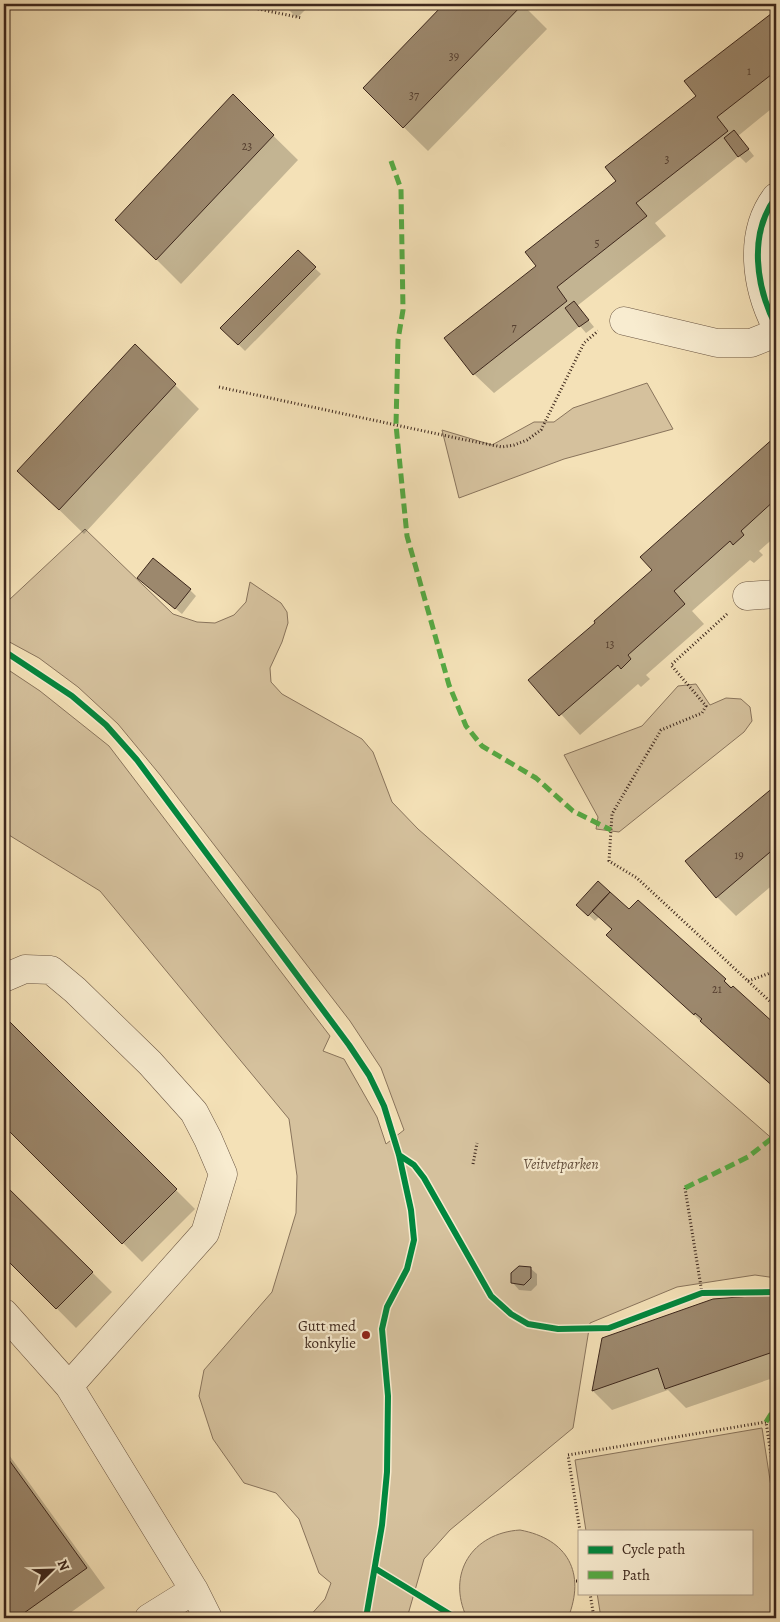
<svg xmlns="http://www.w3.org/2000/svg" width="780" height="1622" font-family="Alegreya,serif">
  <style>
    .green { fill: #d5c19d; stroke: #89745c }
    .shadow { fill: #0003 }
    .building { fill: #9c886d; stroke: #3d271c }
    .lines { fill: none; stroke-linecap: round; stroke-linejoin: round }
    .minor-casing { stroke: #6b5643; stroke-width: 29 }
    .path { stroke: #3d271c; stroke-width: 3; stroke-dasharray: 1 2.5; stroke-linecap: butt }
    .minor { stroke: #f8ecd0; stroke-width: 28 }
    .quiet { stroke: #55aa43; stroke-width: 5; stroke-dasharray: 10 5; stroke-linecap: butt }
    .cycleway-casing { stroke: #f8ecd0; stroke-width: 9 }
    .cycleway { stroke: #00873e; stroke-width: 6 }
    .poi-dot { fill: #8f2418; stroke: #f8ecd0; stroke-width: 2 }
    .labels { text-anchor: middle; stroke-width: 4.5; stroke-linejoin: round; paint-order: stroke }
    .number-label { font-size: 12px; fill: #553f30 }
    .park-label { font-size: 15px; font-style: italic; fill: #634e3c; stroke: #f8ecd0 }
    .poi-label { font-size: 15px; fill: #3d271c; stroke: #f8ecd0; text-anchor: end }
  </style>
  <rect width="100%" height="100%" fill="#f4e1b7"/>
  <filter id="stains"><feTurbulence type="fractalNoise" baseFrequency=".004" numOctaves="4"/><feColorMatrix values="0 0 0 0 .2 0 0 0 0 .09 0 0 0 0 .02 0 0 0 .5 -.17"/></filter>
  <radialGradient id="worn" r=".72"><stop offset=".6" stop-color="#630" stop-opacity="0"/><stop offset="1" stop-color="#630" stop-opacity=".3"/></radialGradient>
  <path class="green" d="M647,383L673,429L564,459L459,498L442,430L492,445L534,422H554L573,408Z
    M85,529L173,614L197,622L215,623L234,615L246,602L250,582L281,603L287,612L288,623L282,642L270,668L271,682L282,694L362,739L373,752L392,802L418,829L776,1142L773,1160L776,1171V1278L755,1275L677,1287L590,1323L573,1428L450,1530L424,1559L407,1618H308L325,1599L331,1583L319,1573L299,1519L276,1493L244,1483L213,1439L199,1396L204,1370L272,1292L296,1213L297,1176L289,1119L100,891L4,832V667L40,691L109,746L330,1036L323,1051L344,1059L377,1117L386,1144L404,1130L381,1068L350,1021L161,776L118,724L78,687L39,658L4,639V600H9Z
    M696,684L710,705L726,698L741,699L750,707L752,721L744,732L619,832L596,829L598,817L564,755L642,726L678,686Z
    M762,1428L776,1519V1618H601L597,1593H751V1531H586L575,1460Z
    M520,1530C568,1539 586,1573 568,1618H467C446,1574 472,1533 520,1530Z"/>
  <path class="shadow" d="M283,4H311L297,18Z
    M445,4H522L547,29L428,151L364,88Z
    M776,11V105L738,136L754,156L746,163L739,156L655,223L666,236L577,306L594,327L586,333L580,326L494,393L474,374L446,338L538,266L698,96L686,82Z
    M233,96L298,160L181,284L117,220Z
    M298,252L321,274L245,351L222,328Z
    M175,385L199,409L84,534L44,495Z
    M776,438V536L759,551L763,555L754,563L750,560L692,611L704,624L646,675L650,679L641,687L638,684L580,735L530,680L597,623L654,570L642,557Z
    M138,578L190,590L196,596L182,614Z
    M775,787L776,882L736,916L717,897Z
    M638,902L776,1027V1090L627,954L608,935L612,930L599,917L595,921L584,911H629Z
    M4,1018L195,1209L142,1262L4,1124Z
    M4,1185L112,1292L76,1328L4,1255Z
    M530,1268L537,1274V1285L531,1291L519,1290L513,1283Z
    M776,1295V1377L686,1408L668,1390L612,1410L593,1391L603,1339L713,1301Z
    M4,1448L105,1588L63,1618H16L4,1602Z"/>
  <path class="building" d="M441,4H523L403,128L363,88L442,6Z
    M776,10V71L717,117L728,131L636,203L647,216L557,287L567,301L473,375L444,338L536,266L525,252L616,181L605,167L696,96L684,81Z
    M233,94L274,135L156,260L115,220Z
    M734,130L749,149L738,157L724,138Z
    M298,250L316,267L238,345L220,328Z
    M574,301L589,320L579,327L565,308Z
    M135,344L176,384L59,510L17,471Z
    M776,436V499L741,531L744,535L733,545L730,541L674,591L685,604L628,655L631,659L621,669L618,665L559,716L528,680L595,623L594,621L652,570L640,557Z
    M153,558L191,589L175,609L137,578Z
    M775,786L776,847L716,898L685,861Z
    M598,881L610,892L588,916L576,905Z
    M610,892L629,909L638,900L726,979L724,981L731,988L733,986L776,1025V1089L700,1021L702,1019L695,1013L694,1015L606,935L612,929L592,911Z
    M4,1016L177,1189L122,1244L4,1126Z
    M4,1184L93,1272L56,1309L4,1257Z
    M519,1266L531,1267V1278L524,1285L511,1283V1273Z
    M776,1294V1351L665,1389L658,1368L592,1391L602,1338L713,1299Z
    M4,1453L87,1568L17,1618H14L4,1604Z"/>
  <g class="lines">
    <defs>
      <path id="minor" d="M776,197C748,234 756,287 776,326
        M624,321L717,343H751L776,333
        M747,596L776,594
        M4,978L25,969L51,970L75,990L150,1063L194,1112L208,1139L223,1174L205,1233L69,1386
        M4,1313L69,1386L194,1590L208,1618
        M149,1618L194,1590"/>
    </defs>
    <use href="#minor" class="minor-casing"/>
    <path class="path" d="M234,4L302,18
      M219,387L461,439L502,447L514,445L527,440L541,430L584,343L598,331
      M727,614L671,665L706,706L702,713L661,730L612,814L609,861L637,878L776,1007
      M774,874L776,877
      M748,981L776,971
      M473,1164L477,1143
      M685,1188L702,1293
      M580,1531L568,1455L766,1422L776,1487
      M576,1581H579
      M590,1593L594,1618"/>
    <use href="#minor" class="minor"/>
    <path class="quiet" d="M391,161L401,189L403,310L398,340L396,425L407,536L449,685L466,726L482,746L536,778L573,811L611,830
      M685,1188L748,1157L776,1135
      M766,1422L776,1406"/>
    <defs>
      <path id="cycleway" d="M776,197C748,234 756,287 776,326
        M4,651L72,696L106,725L137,760L349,1045L369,1075L384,1106L399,1155L411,1210L414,1240L407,1269L387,1307L382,1329L388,1396L387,1472L382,1525L366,1618
        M399,1155L414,1165L424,1178L491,1296L511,1314L528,1324L558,1329L609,1328L702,1293L776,1292
        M376,1569L456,1618"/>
    </defs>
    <use href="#cycleway" class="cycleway-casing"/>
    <use href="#cycleway" class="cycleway"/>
  </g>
  <circle class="poi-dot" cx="366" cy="1335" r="5"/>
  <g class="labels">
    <g class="number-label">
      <text x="454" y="60">39</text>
      <text x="749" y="75">1</text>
      <text x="414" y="99">37</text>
      <text x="247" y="150">23</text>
      <text x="667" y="163">3</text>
      <text x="597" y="247">5</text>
      <text x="514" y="331">7</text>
      <text x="610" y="648">13</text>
      <text x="739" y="859">19</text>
      <text x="717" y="993">21</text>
    </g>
    <g class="park-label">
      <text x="561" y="1169">Veitvetparken</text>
    </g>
    <g class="poi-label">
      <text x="356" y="1331">Gutt med<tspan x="356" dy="17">konkylie</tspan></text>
    </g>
  </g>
  <rect width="780" height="1622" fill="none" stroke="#f4e1b7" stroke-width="20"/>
  <rect x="5" y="5" width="770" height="1612" fill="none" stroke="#3d271c" stroke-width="2.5"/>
  <rect x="10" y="10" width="760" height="1602" fill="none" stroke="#3d271c"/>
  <rect x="578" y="1530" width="175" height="65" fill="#f8ecd0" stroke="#ad9d88"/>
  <rect x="588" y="1546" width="25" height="8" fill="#00873e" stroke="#ad9d88"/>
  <text x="622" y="1554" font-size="15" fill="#3d271c">Cycle path</text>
  <rect x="588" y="1571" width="25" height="8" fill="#55aa43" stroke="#ad9d88"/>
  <text x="622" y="1580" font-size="15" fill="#3d271c">Path</text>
  <g transform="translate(52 1570) rotate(67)" stroke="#f8ecd0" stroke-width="4" paint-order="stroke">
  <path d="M0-4L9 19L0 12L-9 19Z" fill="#3d271c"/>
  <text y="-8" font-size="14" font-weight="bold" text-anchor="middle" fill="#3d271c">N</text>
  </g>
  <rect width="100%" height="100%" filter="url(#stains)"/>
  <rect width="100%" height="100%" fill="url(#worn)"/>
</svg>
